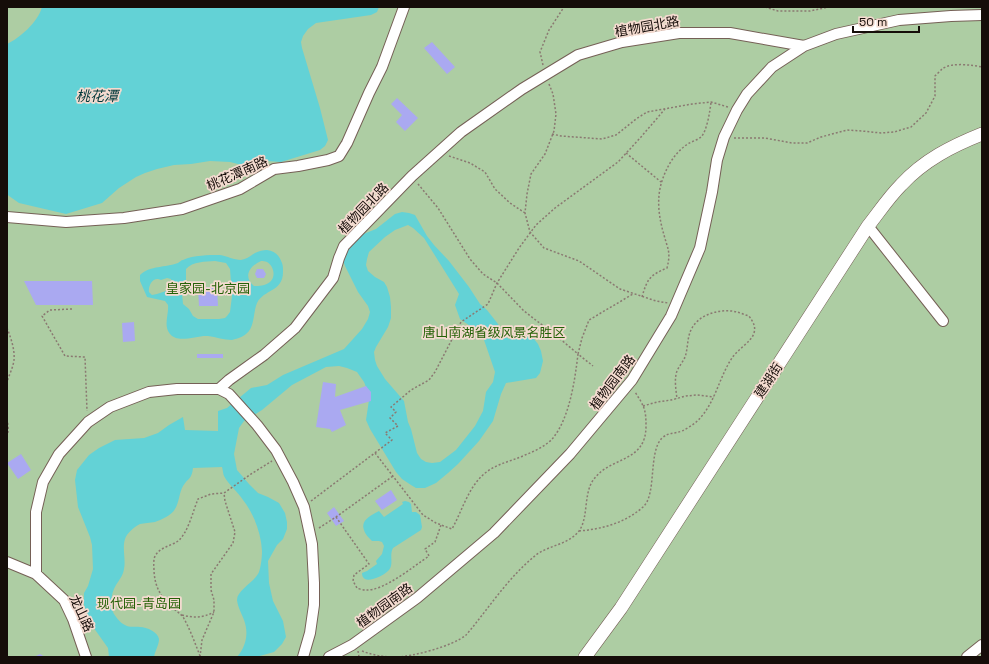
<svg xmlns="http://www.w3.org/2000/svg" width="989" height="664" font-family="'Space Grotesk','Noto Sans SC',sans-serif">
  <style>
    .green { fill: #adcda3 }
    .water { fill: #63d2d6; fill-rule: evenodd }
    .building { fill: #aaa9f1 }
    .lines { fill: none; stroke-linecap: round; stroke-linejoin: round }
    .minor-casing { stroke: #756056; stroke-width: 12 }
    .tertiary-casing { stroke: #756056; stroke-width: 14 }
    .path { stroke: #8a7971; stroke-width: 1.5; stroke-dasharray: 2 2; stroke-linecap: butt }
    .minor { stroke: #fff; stroke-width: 10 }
    .tertiary { stroke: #fff; stroke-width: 13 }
    .labels { text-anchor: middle; stroke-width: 3.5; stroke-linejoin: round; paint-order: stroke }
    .street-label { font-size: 13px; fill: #150d09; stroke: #f4dbd0 }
    .park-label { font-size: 13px; fill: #246106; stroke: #f4dbd0 }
    .water-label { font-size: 14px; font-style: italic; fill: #00383a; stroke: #f4dbd0 }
  </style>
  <rect width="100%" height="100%" fill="#f4dbd0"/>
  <path class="green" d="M7,7H982V657H7Z"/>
  <path class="water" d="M42,7H379L377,12L371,15L316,23L308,29L303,36L301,42L302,48L320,108L328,140L325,146L320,150L281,162L267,161L253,165L249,169L243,167L238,164L230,162L210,161L191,164L174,165L157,169L145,173L136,177L119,188L102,203L66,214L19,203L9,196L7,194V44C20,38 38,22 42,7Z
    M402,212L409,213L415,215L427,236L434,245L449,261L469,287L480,304L487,310L498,324L504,336L509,339H518L527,337L534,339L538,344L541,351L543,361L540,373L536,378L506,383L501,394L493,421L479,441L458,464L448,473L436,483L425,488H416L411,485L402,479L396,472L370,429L366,420L369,400L368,392L364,382L357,372L347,368L339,366L326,367L292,385L262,410L244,421L239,428L234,454L237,470L249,484L258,493L268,497L279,503L285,513L287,522V529L283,539L277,545L268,561L269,583L273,601L283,621L286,637L282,644L274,652L256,657H237C246,647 249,633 244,620C242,614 238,608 237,600C237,590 255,582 259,572C261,566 262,557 262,551C261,533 254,514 243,500C238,492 228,484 224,476C223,474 223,470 222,467L193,468C192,479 188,478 183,486C179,493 179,503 175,509C172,515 161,520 155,522C150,523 144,523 140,524C134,527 127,533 125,539C122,548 126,560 124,569C123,576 119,580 116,585C111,593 110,604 113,612C115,616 120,623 125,625C130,628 135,626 140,627C147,627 158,632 159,639C159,645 155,651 154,657H109L108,648L91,624L84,605V593L88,586L93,569L92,545L90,537L78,507L75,480L77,470L89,455L99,448L115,440L144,438L158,433L169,425L183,417L185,430L218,431V411L227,408L251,388L267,385L283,375L344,349L362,329L368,319L370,312L368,306L358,292L345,266L342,257L346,245L361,235L376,229L395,214ZM408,225L413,228L424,238L459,294L455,305L460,319L476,330L483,337L495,372L493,382L486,392L483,411L475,426L456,450L440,462L432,463L426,462L421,459L417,453L411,429L408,422L404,401L385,379L377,366L375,360L374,352L376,347L388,327L391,318V307L390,297L387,287L384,282L375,277L368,271L366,265L367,259L369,252L385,237L395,230Z
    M267,250C275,251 279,255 282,263C283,266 283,268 283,272C283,292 264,289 257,303C253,312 255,328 246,334C243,337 236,339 232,340C224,340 216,337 208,336C197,335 178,344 170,334C163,326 169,314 168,305L165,301L147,297L140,281V275C151,265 165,268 178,263C180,262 181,260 183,260C194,255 208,255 220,255C227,256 234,260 241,260C247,259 250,256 255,253C259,251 263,250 267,250ZM215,261L226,263L230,269L232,296L230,312L227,316L225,318L219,319H198L193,316L189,309L183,304L182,293L186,287V269C193,261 205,262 215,261ZM261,261C263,261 265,261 267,262C274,266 276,277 270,282C265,286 259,286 254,286C243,277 249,266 261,261ZM167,278L171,279C172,283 171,286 169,290L157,294L152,295L149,292C148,286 153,276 161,280Z
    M405,501L409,502L411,504L412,512H416L420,515L422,527L421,530L393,548C389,555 394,564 389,570C385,575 370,582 365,579C363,578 362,576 362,573L367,571L377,564L376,561L382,554L384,546L382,542L379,541H372C369,538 365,534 364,530C360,520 372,515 379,511L384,517L403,504L402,502Z"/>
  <path class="building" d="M432,42L455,67L447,74L424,48Z
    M397,98L418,118L405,131L396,122L402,115L391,104Z
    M257,269H263L266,274L264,278H257L255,274Z
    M24,281H92L93,305H36Z
    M198,287H217L218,306H199Z
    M134,322L135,341L123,342L122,323Z
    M197,354H223V358H197Z
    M323,382L336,384L335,397L366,386L371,392V401L340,410L346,425L332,432L330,429L316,427Z
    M21,454L31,470L18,479L7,463Z
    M391,490L397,500L382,510L375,501Z
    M334,507L344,521L336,526L327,513Z
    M40,654L45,657H34Z"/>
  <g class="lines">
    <defs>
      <path id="minor" d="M7,217L66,222L124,218L182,209L240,189L274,169L298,166L328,160L339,156L347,143L369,93L382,67L404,7
        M868,226L943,321
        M219,389L229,394L257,425L276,450L293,482L304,507L312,544L314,583V605L310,633L303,657
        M7,562L36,574L64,600L73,619L86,657
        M36,574V512L43,482L59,454L88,422L110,407L149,392L177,389H219L229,380L264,355L295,328L333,278L339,258L344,246L412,176L461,132L522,89L578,55L622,42L679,33H730L804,46
        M329,657L352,645L417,598L494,533L570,454L632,380L671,316L700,248L712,192L717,160L724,137L737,110L747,94L772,67L804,46L836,34L899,20L951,16L982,15
        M967,657L982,645"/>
      <path id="tertiary" d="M585,657L621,608L868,226C879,212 889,197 901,185C924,160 952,146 982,134"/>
    </defs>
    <use href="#minor" class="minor-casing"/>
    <use href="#tertiary" class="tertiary-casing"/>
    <path class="path" d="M765,7L778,11H810L829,7
      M543,65L540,52L549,30L564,7
      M549,84L553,94L556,114L554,131L545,154L531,174L527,194L525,213L530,232L544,248L579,261L620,289L656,301L668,303
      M552,134L561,136L602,139L616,135L636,119L647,112L692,104L711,102L728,107
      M734,138H765L792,143H807L821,137L847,130L862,131L881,133L894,132L911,127L926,113L935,96V76C937,74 940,71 942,69C951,62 972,65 982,67
      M626,153L661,182
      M449,156L470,163L485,172L495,189L510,203L525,213
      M418,184L438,208L470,259L483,274L497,283L524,311L559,338L578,354L582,338L589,320L633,294
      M642,297C647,279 650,275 667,268C671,252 668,250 664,235C659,218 656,199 662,181C666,168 674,154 685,146C689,142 696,141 701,137C707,131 710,111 711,102
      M72,309L50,310L42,316L65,356L85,357L87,411
      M7,328C11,338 15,350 14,360C13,368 9,375 7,382
      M643,406L657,402L671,400L686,396L697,395L714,397
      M7,419C8,424 9,431 7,436
      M375,453L423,515L436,523L452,529C462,511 468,488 484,474C497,463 510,462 525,455C535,451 546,446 553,438C570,417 575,379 578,354L593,366
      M311,501L392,440L385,433L398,426L390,418L396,412L391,407L411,390L429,380L435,372L461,322L488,304L497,283L519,248L536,225L555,208L618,162L641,137L665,109
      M336,517L369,564L354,575L353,581L357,588C359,589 363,590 366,590C384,591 414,566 429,556L425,549L435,542L441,525
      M319,528L336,517L393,476
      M579,531C602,529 625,523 643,507C657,495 648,452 662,438C669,432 674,434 682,431C686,429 691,426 695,423C715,406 718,379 732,358C737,350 752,341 754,333C756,326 753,322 749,316C745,315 741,313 737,312C721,308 698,314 691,330C687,338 688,349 685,357C683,362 679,366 677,371C674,379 676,390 677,399
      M182,615C193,618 203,618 214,612
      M358,651L359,657
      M362,651C372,655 383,657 395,657C412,657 453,646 466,635C468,633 470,630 472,628C492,603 511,575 536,555C549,545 568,545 579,531C589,517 583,493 594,479C611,456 646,463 646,426C646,409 644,406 635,392
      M200,656C195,643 190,629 183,617C180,613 176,611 173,608C161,597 155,588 154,571C154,566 153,561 155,556C160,547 171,546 178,541C188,533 193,511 198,499L211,494L224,493
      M200,657L202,640L214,612V600L211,590V574L233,543L235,532L225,501L224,493L251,474L272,461"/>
    <use href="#minor" class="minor"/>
    <use href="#tertiary" class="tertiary"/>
  </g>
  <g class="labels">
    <g class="street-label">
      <text transform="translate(647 26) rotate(-10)" y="5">植物园北路</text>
      <text transform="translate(237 173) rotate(-24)" y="5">桃花潭南路</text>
      <text transform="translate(363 208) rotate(-46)" y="5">植物园北路</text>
      <text transform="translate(768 380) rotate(-57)" y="5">建湖街</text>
      <text transform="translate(612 382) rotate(-53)" y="5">植物园南路</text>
      <text transform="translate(384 605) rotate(-36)" y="5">植物园南路</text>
      <text transform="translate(82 613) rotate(65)" y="5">龙山路</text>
    </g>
    <g class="park-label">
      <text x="208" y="293">皇家园-北京园</text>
      <text x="494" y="337">唐山南湖省级风景名胜区</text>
      <text x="139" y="608">现代园-青岛园</text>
    </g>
    <g class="water-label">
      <text x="97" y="101">桃花潭</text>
    </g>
  </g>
  <rect width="989" height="664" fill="none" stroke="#150d09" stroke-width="16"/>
  <path d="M853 26v6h66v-6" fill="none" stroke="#150d09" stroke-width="2"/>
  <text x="859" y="26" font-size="12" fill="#150d09" stroke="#f4dbd0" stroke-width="3" paint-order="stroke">50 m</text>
</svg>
